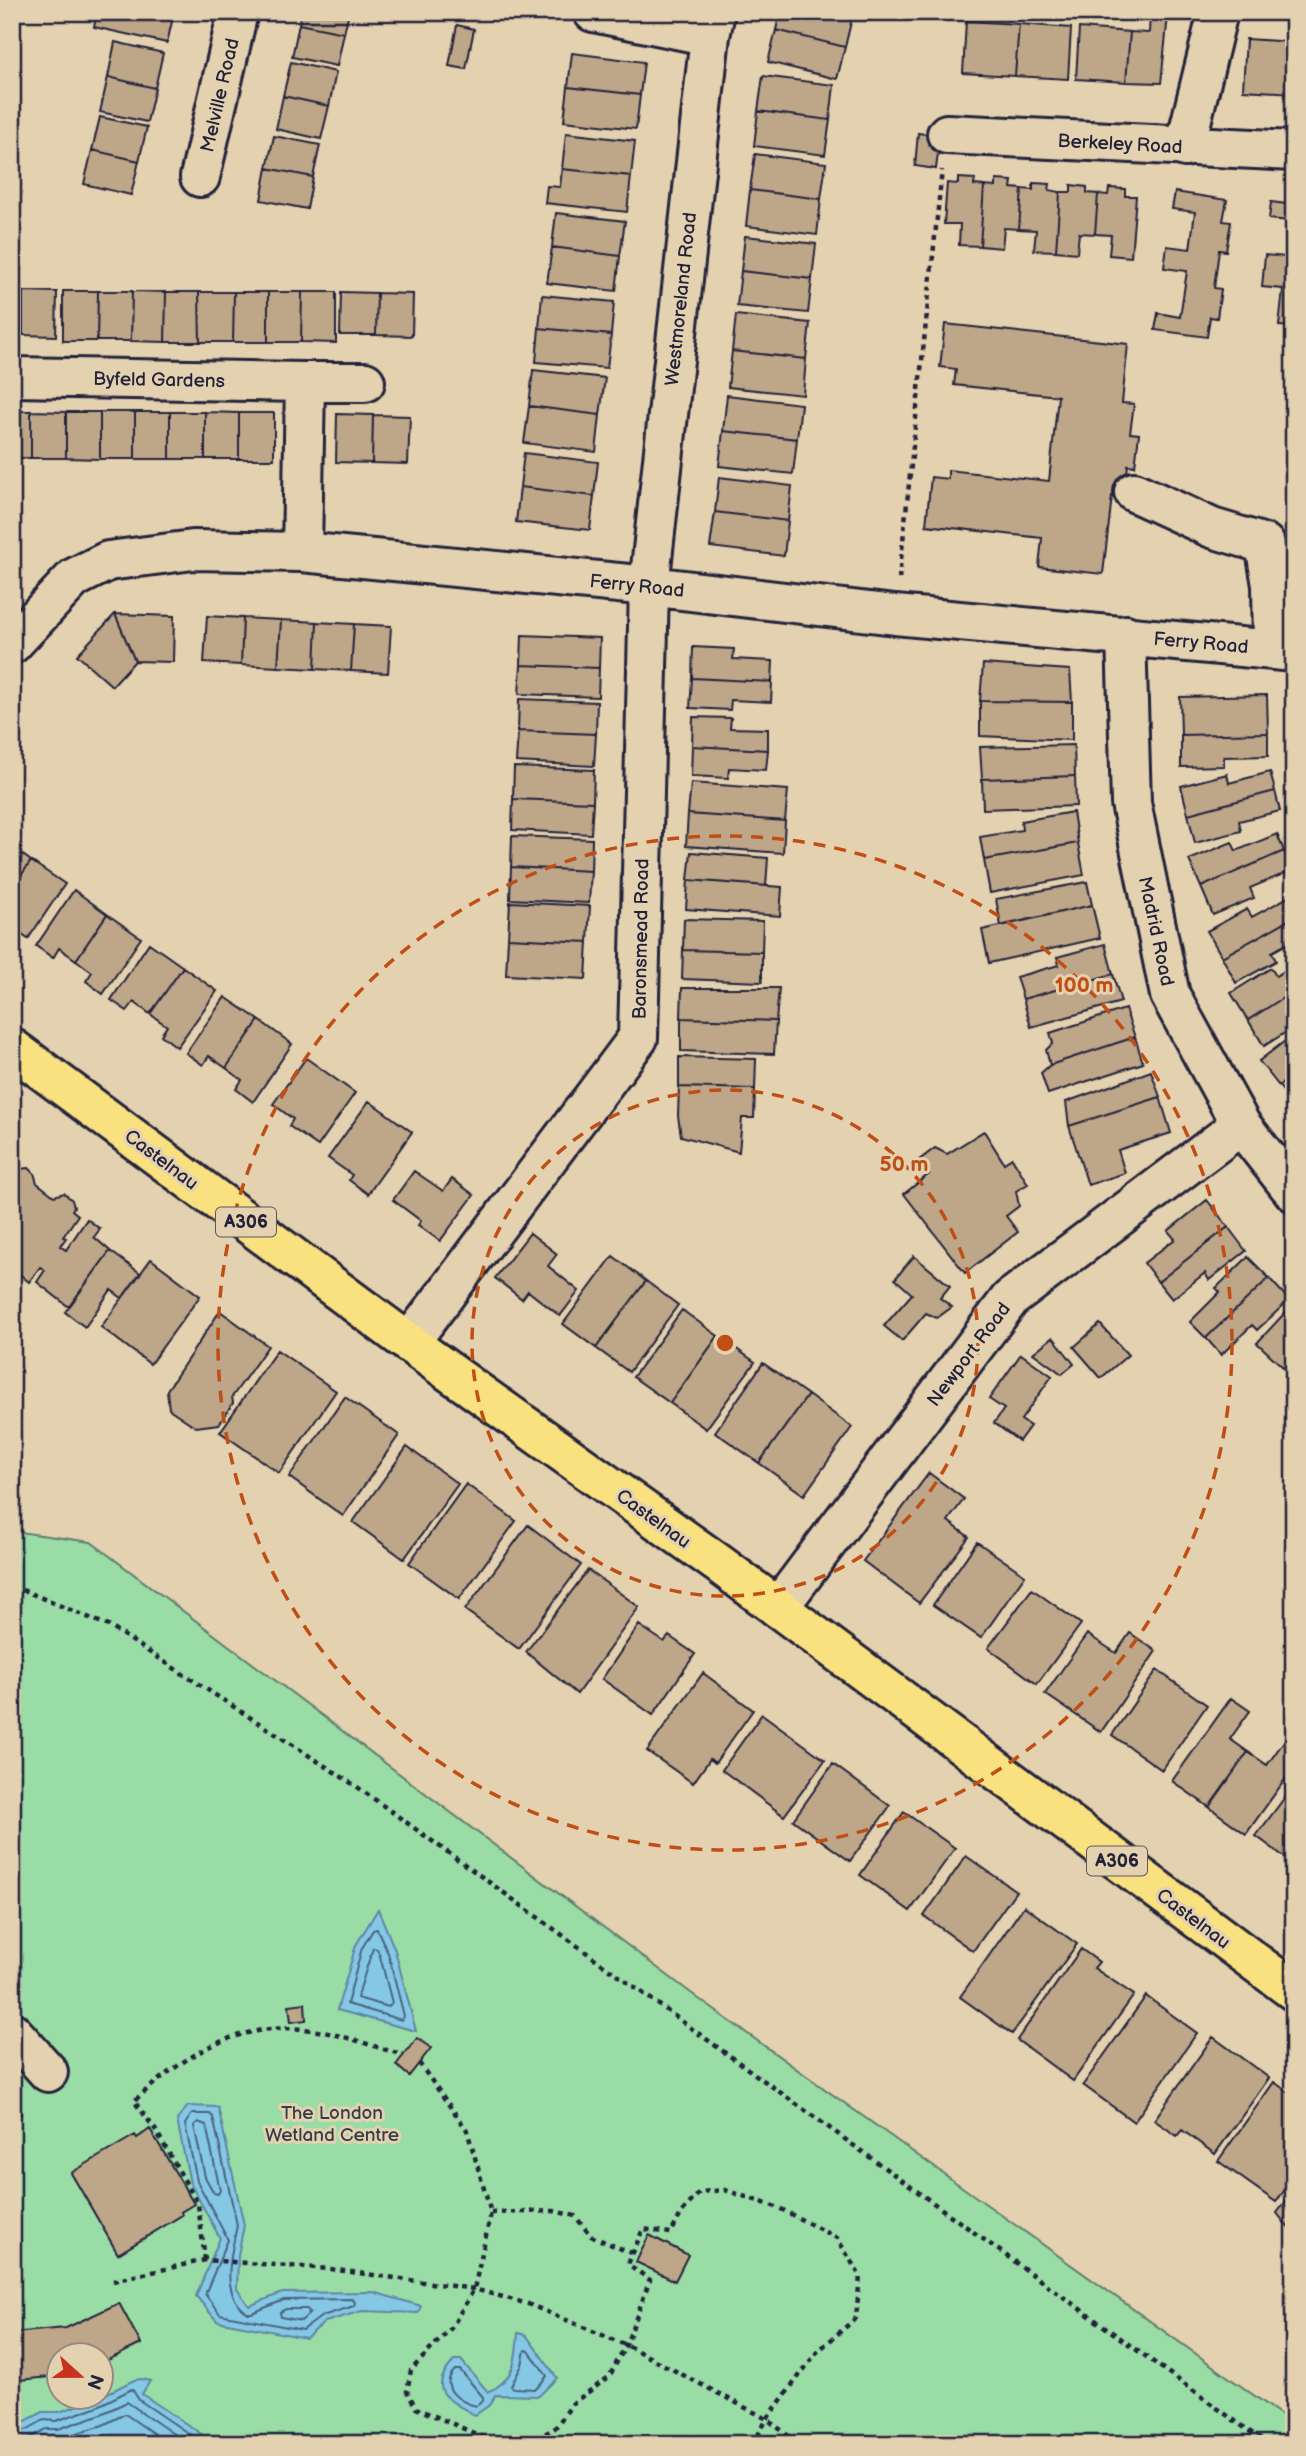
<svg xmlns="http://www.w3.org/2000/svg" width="1306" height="2456" font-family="'Balsamiq Sans',sans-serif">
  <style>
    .green { fill: #9adca6; stroke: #5e7f70; stroke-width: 2; fill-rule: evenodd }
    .water { fill: #85c8e6; stroke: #5d86a2; stroke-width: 2 }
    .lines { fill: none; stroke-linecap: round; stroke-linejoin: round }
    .shore { stroke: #4a647f; stroke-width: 2 }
    .building { fill: #bea689; stroke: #22223b; stroke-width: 2 }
    .minor-casing { stroke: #22223b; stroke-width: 44 }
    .major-casing { stroke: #22223b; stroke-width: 44 }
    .path { stroke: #22223b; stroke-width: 4.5; stroke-dasharray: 5 5; stroke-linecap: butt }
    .minor { stroke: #e4d1af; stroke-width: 38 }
    .major { stroke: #fae180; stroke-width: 38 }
    .ring { fill: none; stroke: #c04e15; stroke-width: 3.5; stroke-dasharray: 12 9 }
    .labels { text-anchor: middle; stroke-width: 6; stroke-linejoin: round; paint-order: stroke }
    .shield { fill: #e4d1af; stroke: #5c565e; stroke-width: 2 }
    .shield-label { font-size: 18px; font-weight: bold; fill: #22223b }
    .street-label { font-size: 19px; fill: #22223b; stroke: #e4d1af }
    .park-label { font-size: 19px; fill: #343e4b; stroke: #e4d1af }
    .centre { fill: #c04e15; stroke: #e4d1af; stroke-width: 3.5 }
    .ring-label { font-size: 21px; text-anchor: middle; font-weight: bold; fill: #c04e15; stroke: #e4d1af; stroke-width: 6; stroke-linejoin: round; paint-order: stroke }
  </style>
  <rect width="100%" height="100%" fill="#e4d1af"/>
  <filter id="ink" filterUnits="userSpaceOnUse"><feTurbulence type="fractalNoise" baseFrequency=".0143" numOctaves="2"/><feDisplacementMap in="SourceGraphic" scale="14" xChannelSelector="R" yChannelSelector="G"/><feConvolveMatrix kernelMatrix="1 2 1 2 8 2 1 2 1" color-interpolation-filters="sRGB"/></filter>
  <g filter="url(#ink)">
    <path class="green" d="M12,1531L91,1542L703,2002L1294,2424V2444H12ZM60,2354H102V2396H60Z"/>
    <path class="water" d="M378,1909L395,1950L416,2031L337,2010L356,1945Z
      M188,2106L218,2107L244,2225L238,2255L237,2289L249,2306L282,2293L373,2292L421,2306L418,2313L362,2311L325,2322L306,2338L217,2321L196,2296L220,2238L190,2183L177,2120Z
      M518,2333L526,2335L557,2378L539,2396L495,2395L491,2404L475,2415C448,2400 425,2390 455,2360H461L488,2392C515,2380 516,2360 518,2333Z
      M142,2379L150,2381L142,2394L216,2444H12V2428L43,2412H59L94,2400L134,2380Z"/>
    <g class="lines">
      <path class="shore" d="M377,1929L388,1953L404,2016L402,2020L347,2004L362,1948L373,1930Z
        M373,1948L377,1949L380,1956L392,2003L389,2007L357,1998Z
        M192,2114H210L213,2117L237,2225C232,2252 218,2294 248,2313H252L284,2300L352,2299L355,2302L354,2306L322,2316L303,2330L220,2314L205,2294L228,2240L197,2181L185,2124Z
        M198,2122L206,2125L220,2190L218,2194L214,2193L205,2177L194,2126Z
        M286,2309H307L310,2313L301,2321L281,2317L280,2312Z
        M525,2350L529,2351L547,2376L536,2389L514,2388L511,2386L522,2365Z
        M455,2370H460L483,2397V2401L476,2406C459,2402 438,2387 455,2370Z
        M12,2434L28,2429L44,2420L56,2421L96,2407L132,2389L139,2400L204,2444
        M12,2443L32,2437L46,2429H58L99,2415L127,2402L188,2444
        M42,2444L103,2425L125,2414L169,2444"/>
    </g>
    <path class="building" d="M97,12H168L174,13L167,43L94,27Z
      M301,12H349L344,33L299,24Z
      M780,12H844L853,14L845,47L776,30Z
      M1150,15H1168L1161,83L1126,82L1130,32L1149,33Z
      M966,21L1019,24L1015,76L963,73Z
      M299,24L344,33L337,66L292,57Z
      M1019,24L1071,28L1068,79L1015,76Z
      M457,25L474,29L466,69L449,66Z
      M1079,28L1130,32L1126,82L1076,79Z
      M776,30L845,47L837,79L768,62Z
      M1246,39L1294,42V93L1243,90Z
      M115,42L163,53L155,88L108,77Z
      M572,53L644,62L640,95L568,87Z
      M291,62L336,72L329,106L283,96Z
      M763,76L834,85L830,120L758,111Z
      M108,77L155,88L147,122L100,112Z
      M568,87L640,95L636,129L564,121Z
      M283,96L329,106L321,139L276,129Z
      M758,111L830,120L825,155L754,146Z
      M100,117L147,127L139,161L92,150Z
      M566,133L635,141L631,176L562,169Z
      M918,133L940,136L936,169L915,166Z
      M274,136L320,145L313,177L267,168Z
      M92,150L139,161L131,195L84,184Z
      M755,154L826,163L821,199L750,190Z
      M267,168L313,177L307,209L261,200Z
      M562,169L631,176L627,212L545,203L547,186L560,187Z
      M958,178L975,179L974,185L984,186L980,246L959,245L960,224H944L947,183L958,184Z
      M996,180L1012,181L1011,188L1022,189L1019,229L1004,228L1002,248L980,246L984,186L996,187Z
      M1033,183L1050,184L1049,190L1060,192L1056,251L1034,250L1036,230L1019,229L1022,189L1033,190Z
      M1071,185L1087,187V193L1098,194L1095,234L1079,233L1077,253L1056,251L1060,192H1071Z
      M1109,188L1125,189V196H1136L1131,257L1109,255L1111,235L1095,234L1098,194L1108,195Z
      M750,190L821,199L817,235L746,226Z
      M1175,192L1227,200L1223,221L1231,222L1226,251L1219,250L1214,288L1221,289L1217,318L1210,317L1207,337L1155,330L1158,313L1180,317L1187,271L1164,268L1167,246L1190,249L1195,212L1172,209Z
      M1271,202L1294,205V327L1279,326L1283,289L1262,287L1265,255L1286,257L1290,221L1269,219Z
      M556,213L625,221L620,256L552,247Z
      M745,236L816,244L812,279L741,271Z
      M552,247L620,256L616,291L547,283Z
      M741,271L812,279L808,313L737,306Z
      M12,291H23V335H12Z
      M23,291L57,292L56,336L23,335Z
      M63,291H98L97,341H63Z
      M98,291H132L131,341H97Z
      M132,291L166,292L165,342L131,341Z
      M166,292H199L200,342H165Z
      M199,292H234L233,342H200Z
      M234,292H268V342H233Z
      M268,292H302L301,342H268Z
      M302,292H336V343L301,342Z
      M341,292L377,293L376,335H340Z
      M377,293L413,294L412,336L376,335Z
      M542,295L614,302L611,335L539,328Z
      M736,315L810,323L806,359L732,351Z
      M945,324L1128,344L1122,403L1134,404L1130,433L1139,434L1135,466L1128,465L1124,498L1112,496L1103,574L1039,567L1042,538L926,525L931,477L948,479V470L1049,481L1058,396L954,385L956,369L940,367Z
      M539,328L611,335L607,368L536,362Z
      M732,351L806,359L803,395L728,387Z
      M533,370L605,378L600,415L529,406Z
      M727,395L801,404L797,439L723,431Z
      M529,406L600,415L596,452L524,443Z
      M12,411H31V458H12Z
      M31,411L66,412V458H31Z
      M66,412H100V459L66,458Z
      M100,412H135V459H100Z
      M135,412H170V459H135Z
      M170,412H205V459H170Z
      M205,412L239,413V459H205Z
      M239,413H274V459H239Z
      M337,414L373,415L372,463L336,462Z
      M373,415L410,416L408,464L372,463Z
      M723,431L797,439L793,474L719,466Z
      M524,453L598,462L594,496L520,487Z
      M719,477L792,486L788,521L715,512Z
      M520,487L594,496L590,530L516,522Z
      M715,512L788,521L784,556L710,547Z
      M115,614L135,661L112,686L77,655Z
      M115,614L174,616L173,662L135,661Z
      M207,616L243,618L241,665L204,663Z
      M243,618L281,620L278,667L241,665Z
      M281,620L317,622L315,669L278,667Z
      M317,622L354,624L351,671L315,669Z
      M354,624L391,626L388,673L351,671Z
      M522,635L600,638L599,668L521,665Z
      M693,647L734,649L733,659L773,661L772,682L692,678Z
      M983,664L1070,670L1072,702L980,701Z
      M521,665L599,668L598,697L519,694Z
      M692,678L772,682L771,702L731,700L730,710L690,708Z
      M1267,695L1268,733L1181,735L1180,697Z
      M519,699L597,702L596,734L518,731Z
      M980,701L1072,702V740L980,736Z
      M693,717L731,718L730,728L768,729V750L692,746Z
      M518,731L596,734L594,766L516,762Z
      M1268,733V756L1224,757V766L1181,767V735Z
      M1074,745L1075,776L982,779L980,747Z
      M692,746L768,750L766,770L729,768L728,778L691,776Z
      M514,767L594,770L593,802L513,799Z
      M1270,772L1275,791L1188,814L1181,786L1227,774L1229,783Z
      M1075,776L1076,806L983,809L982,779Z
      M691,783L788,790L785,821L688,814Z
      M1275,791L1280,811L1239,821L1241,831L1195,843L1188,814Z
      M513,799L593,802L591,834L512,830Z
      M1073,812L1078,843L984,860L980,837L1022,830L1021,821Z
      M688,814L785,821L783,853L686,846Z
      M1277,834L1284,851L1201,887L1189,860L1232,842L1236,851Z
      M512,836L592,839L591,871L511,867Z
      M1078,843L1084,875L990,893L984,860Z
      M12,847L31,861L12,889Z
      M1284,851L1293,870L1250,888L1254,898L1213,915L1201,887Z
      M691,852L768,858L766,886L688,880Z
      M31,861L65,884L28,939L12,928L17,918L12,915V889Z
      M511,867L591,871L589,903L510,899Z
      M688,880L782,887L780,916L686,909Z
      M1087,882L1092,905L1001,926L996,899Z
      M74,890L107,914L76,960L59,948L53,958L36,946Z
      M1290,896L1294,902V917L1222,957L1207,931L1247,909L1252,917Z
      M510,902L590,906L588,942L508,938Z
      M1092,905L1100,938L989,963L982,930Z
      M107,914L141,938L103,994L86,981L92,972L76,960Z
      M1294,917V940L1272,952L1276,961L1236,983L1222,957Z
      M684,919L763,921L762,952L683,950Z
      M508,938L588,942L586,979L506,975Z
      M149,943L183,967L150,1014L134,1002L127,1011L111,1000Z
      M1105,944L1113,974L1023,999L1016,977L1059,965L1057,957Z
      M683,950L762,952V982L682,979Z
      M1294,965V991L1248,1020L1231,993L1271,968L1276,976Z
      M183,967L217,991L177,1047L161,1035L167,1026L150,1014Z
      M1113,974L1121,1002L1031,1027L1023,999Z
      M682,988H779L776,1021L681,1018Z
      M1294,991V1027L1264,1046L1248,1020Z
      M225,997L259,1020L226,1068L209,1056L203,1065L186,1053Z
      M1125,1009L1135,1037L1050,1065L1046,1050L1053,1043L1050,1033Z
      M681,1018L776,1021L774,1054L681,1051Z
      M259,1020L292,1044L253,1102L236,1089L242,1080L226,1068Z
      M1294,1034V1074L1279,1086L1259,1061Z
      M1135,1037L1143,1063L1048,1094L1041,1073L1050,1065Z
      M679,1057L756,1059L755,1089L679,1087Z
      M306,1058L355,1093L318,1146L289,1126L293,1119L273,1104Z
      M1151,1071L1160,1097L1069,1126L1066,1102Z
      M1294,1074V1105L1279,1086Z
      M679,1087L755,1089L754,1118H742L739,1152L681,1136L678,1116Z
      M1160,1097L1171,1133L1118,1150L1125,1173L1088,1185L1069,1126Z
      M369,1101L412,1132L368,1194L349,1180L352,1175L328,1158Z
      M984,1131L1004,1163L1012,1158L1028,1184L1016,1191L1019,1206L1006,1216L1018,1232L965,1273L904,1194L929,1174L918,1161L935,1148L947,1154Z
      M29,1168L34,1173L37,1183L54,1196L64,1193L72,1200L74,1207L72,1210L78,1215L63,1237L66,1238L60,1246L66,1250L87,1219L100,1229L94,1237L110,1251L69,1307L37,1282L45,1270L40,1267L29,1282L12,1268V1189L17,1182L15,1175L20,1169Z
      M414,1171L443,1191L452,1179L474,1195L440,1241L418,1225L421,1221L393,1200Z
      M1207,1200L1228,1227L1158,1282L1144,1263L1175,1239L1168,1231Z
      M1228,1227L1246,1251L1209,1280L1205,1273L1172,1299L1158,1282Z
      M530,1233L557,1254L548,1266L579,1291L560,1316L528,1291L522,1299L495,1278Z
      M110,1251L140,1273L122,1298L111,1290L85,1327L65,1312Z
      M613,1256L646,1281L596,1348L563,1324Z
      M914,1256L950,1286L940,1298L952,1307L937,1318L926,1313L902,1341L884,1326L912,1294L895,1279Z
      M1248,1257L1269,1278L1206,1338L1190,1322L1220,1292L1216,1288Z
      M151,1259L200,1296L150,1364L101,1327Z
      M1269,1278L1289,1300L1257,1330L1252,1325L1221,1355L1206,1338Z
      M646,1281L678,1305L629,1372L596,1348Z
      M1294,1303V1355L1283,1367L1257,1343Z
      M682,1310L718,1336L670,1403L633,1377Z
      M220,1311L268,1346L232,1397L233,1403L219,1424L196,1427L169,1409L167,1390Z
      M1100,1324L1128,1355L1101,1378L1074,1347Z
      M718,1336L755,1362L706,1429L670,1403Z
      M1053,1337L1074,1364L1062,1374L1033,1353Z
      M277,1350L336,1391L279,1473L220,1432Z
      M1021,1354L1052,1376L1021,1420L1030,1426L1019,1441L994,1423L1004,1409L989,1399Z
      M1294,1355V1376L1283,1367Z
      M763,1363L808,1395L759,1463L715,1432Z
      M808,1395L852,1427L804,1495L759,1463Z
      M345,1397L399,1435L343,1516L289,1477Z
      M407,1447L458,1484L404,1559L353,1522Z
      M929,1473L964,1499L948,1521L969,1537L919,1603L863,1561Z
      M466,1484L516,1521L459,1599L409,1563Z
      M528,1525L581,1565L519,1649L465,1610Z
      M977,1542L1025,1575L981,1638L933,1605Z
      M588,1570L639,1607L577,1694L526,1652Z
      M1032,1589L1081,1624L1037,1684L988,1648Z
      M639,1625L664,1642L669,1636L695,1654L653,1715L602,1679Z
      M1130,1633L1156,1651L1101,1732L1045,1694L1087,1634L1116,1653Z
      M1157,1670L1207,1705L1162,1770L1112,1735Z
      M703,1673L753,1710L715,1763L710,1759L693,1783L647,1751Z
      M1231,1698L1250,1711L1230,1739L1248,1752L1209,1807L1172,1781Z
      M762,1714L825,1760L784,1816L722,1770Z
      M1287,1737L1294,1743V1767L1246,1834L1209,1807L1248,1752L1267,1765Z
      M833,1764L890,1806L850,1861L793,1820Z
      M1294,1785V1864L1256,1836Z
      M904,1812L955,1848L910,1911L860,1875Z
      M966,1856L1016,1891L973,1951L924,1916Z
      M1024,1906L1077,1944L1012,2034L960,1997Z
      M1081,1949L1099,1962L1094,1968L1134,1995L1073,2081L1017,2040Z
      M1146,1996L1197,2033L1134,2122L1083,2085Z
      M305,2003L306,2020L291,2022L289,2005Z
      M1213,2037L1269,2078L1215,2154L1182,2130L1177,2136L1154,2120Z
      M417,2038L431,2048L409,2076L396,2065Z
      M1274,2082L1294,2096V2177L1276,2202L1218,2161Z
      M12,2106L21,2114L12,2124Z
      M150,2129L194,2204L181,2212L182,2215L118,2254L71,2173L135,2135L137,2138Z
      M1294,2191V2235L1277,2213Z
      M649,2235L688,2255L675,2281L636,2262Z
      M119,2303L141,2344L102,2363V2354H60V2376L19,2380L12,2391V2333L66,2328Z"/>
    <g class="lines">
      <defs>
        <path id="minor" d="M593,12L710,36
          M947,134L1294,151
          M1185,147L1218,12
          M200,177L238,12
          M12,377L305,382L302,552
          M305,382H365
          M1134,492L1212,528L1265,544L1272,585L1273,649
          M1126,635L1131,803L1170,995L1241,1125L1294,1192
          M12,644L74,578L108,561L193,550L302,552L649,586L895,615L1294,652
          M409,1343L638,1038L649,586L710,36L715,12
          M778,1608L1010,1299L1241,1125
          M12,2032L48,2072"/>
        <path id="major" d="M12,1048L409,1343L719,1564L1294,1991"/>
      </defs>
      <use href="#minor" class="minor-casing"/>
      <use href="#major" class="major-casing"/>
      <path class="path" d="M899,579L942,170
        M12,1588L25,1591L109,1626L356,1786L1267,2444
        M419,2063L467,2130L491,2213L474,2289L452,2327L411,2370L407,2391L416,2408L490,2440L519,2444
        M491,2213L554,2211L575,2216L591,2236L631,2253
        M205,2260L198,2204L155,2129L134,2101C185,2055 239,2020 311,2030C342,2034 374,2047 404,2055
        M113,2281L205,2260L330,2269L474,2289L528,2304L626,2345L767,2419L799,2444
        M528,2444L555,2428L573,2403L609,2377L626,2345L650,2280L628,2264L643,2229L671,2233L682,2212L700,2192L725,2190L779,2208L837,2238L860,2276L856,2318L817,2352L767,2419L753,2444"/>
      <use href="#minor" class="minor"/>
      <use href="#major" class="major"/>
    </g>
  </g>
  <g class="ring">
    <circle cx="725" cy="1343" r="253"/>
    <circle cx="725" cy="1343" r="507"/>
  </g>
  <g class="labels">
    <g class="shield">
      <rect x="216" y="1207.5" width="60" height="29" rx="5"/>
      <rect x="1087" y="1846.5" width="60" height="29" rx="5"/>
    </g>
    <g class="shield-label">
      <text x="246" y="1228">A306</text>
      <text x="1117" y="1867">A306</text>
    </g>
    <g class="street-label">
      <text transform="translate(219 95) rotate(-77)" y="7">Melville Road</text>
      <text transform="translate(1120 143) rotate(3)" y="7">Berkeley Road</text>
      <text transform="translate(680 299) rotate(-84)" y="7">Westmoreland Road</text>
      <text transform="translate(159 379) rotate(1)" y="7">Byfeld Gardens</text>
      <text transform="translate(637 585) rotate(6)" y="7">Ferry Road</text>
      <text transform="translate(1201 642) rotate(5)" y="7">Ferry Road</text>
      <text transform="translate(1157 931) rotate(78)" y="7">Madrid Road</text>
      <text transform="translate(640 939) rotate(-89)" y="7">Baronsmead Road</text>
      <text transform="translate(162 1159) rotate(37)" y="7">Castelnau</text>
      <text transform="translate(968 1354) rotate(-53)" y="7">Newport Road</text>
      <text transform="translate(654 1518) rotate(36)" y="7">Castelnau</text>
      <text transform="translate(1194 1918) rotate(37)" y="7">Castelnau</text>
    </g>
    <g class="park-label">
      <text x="332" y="2119">The London<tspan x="332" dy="22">Wetland Centre</tspan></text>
    </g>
  </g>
  <circle cx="725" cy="1343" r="10" class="centre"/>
  <g class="ring-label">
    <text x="1084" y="992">100 m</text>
    <text x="904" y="1171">50 m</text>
  </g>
  <rect width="1306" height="2456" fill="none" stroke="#e4d1af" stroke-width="42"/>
  <rect x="21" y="21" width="1264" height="2414" fill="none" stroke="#22223b" stroke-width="2.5" filter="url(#ink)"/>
  <g transform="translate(80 2376) rotate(111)"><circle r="33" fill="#e4d1af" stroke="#968b81" stroke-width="2"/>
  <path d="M0-5L12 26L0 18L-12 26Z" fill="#c8321e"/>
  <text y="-10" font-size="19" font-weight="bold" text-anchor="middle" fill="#22223b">N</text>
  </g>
</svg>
